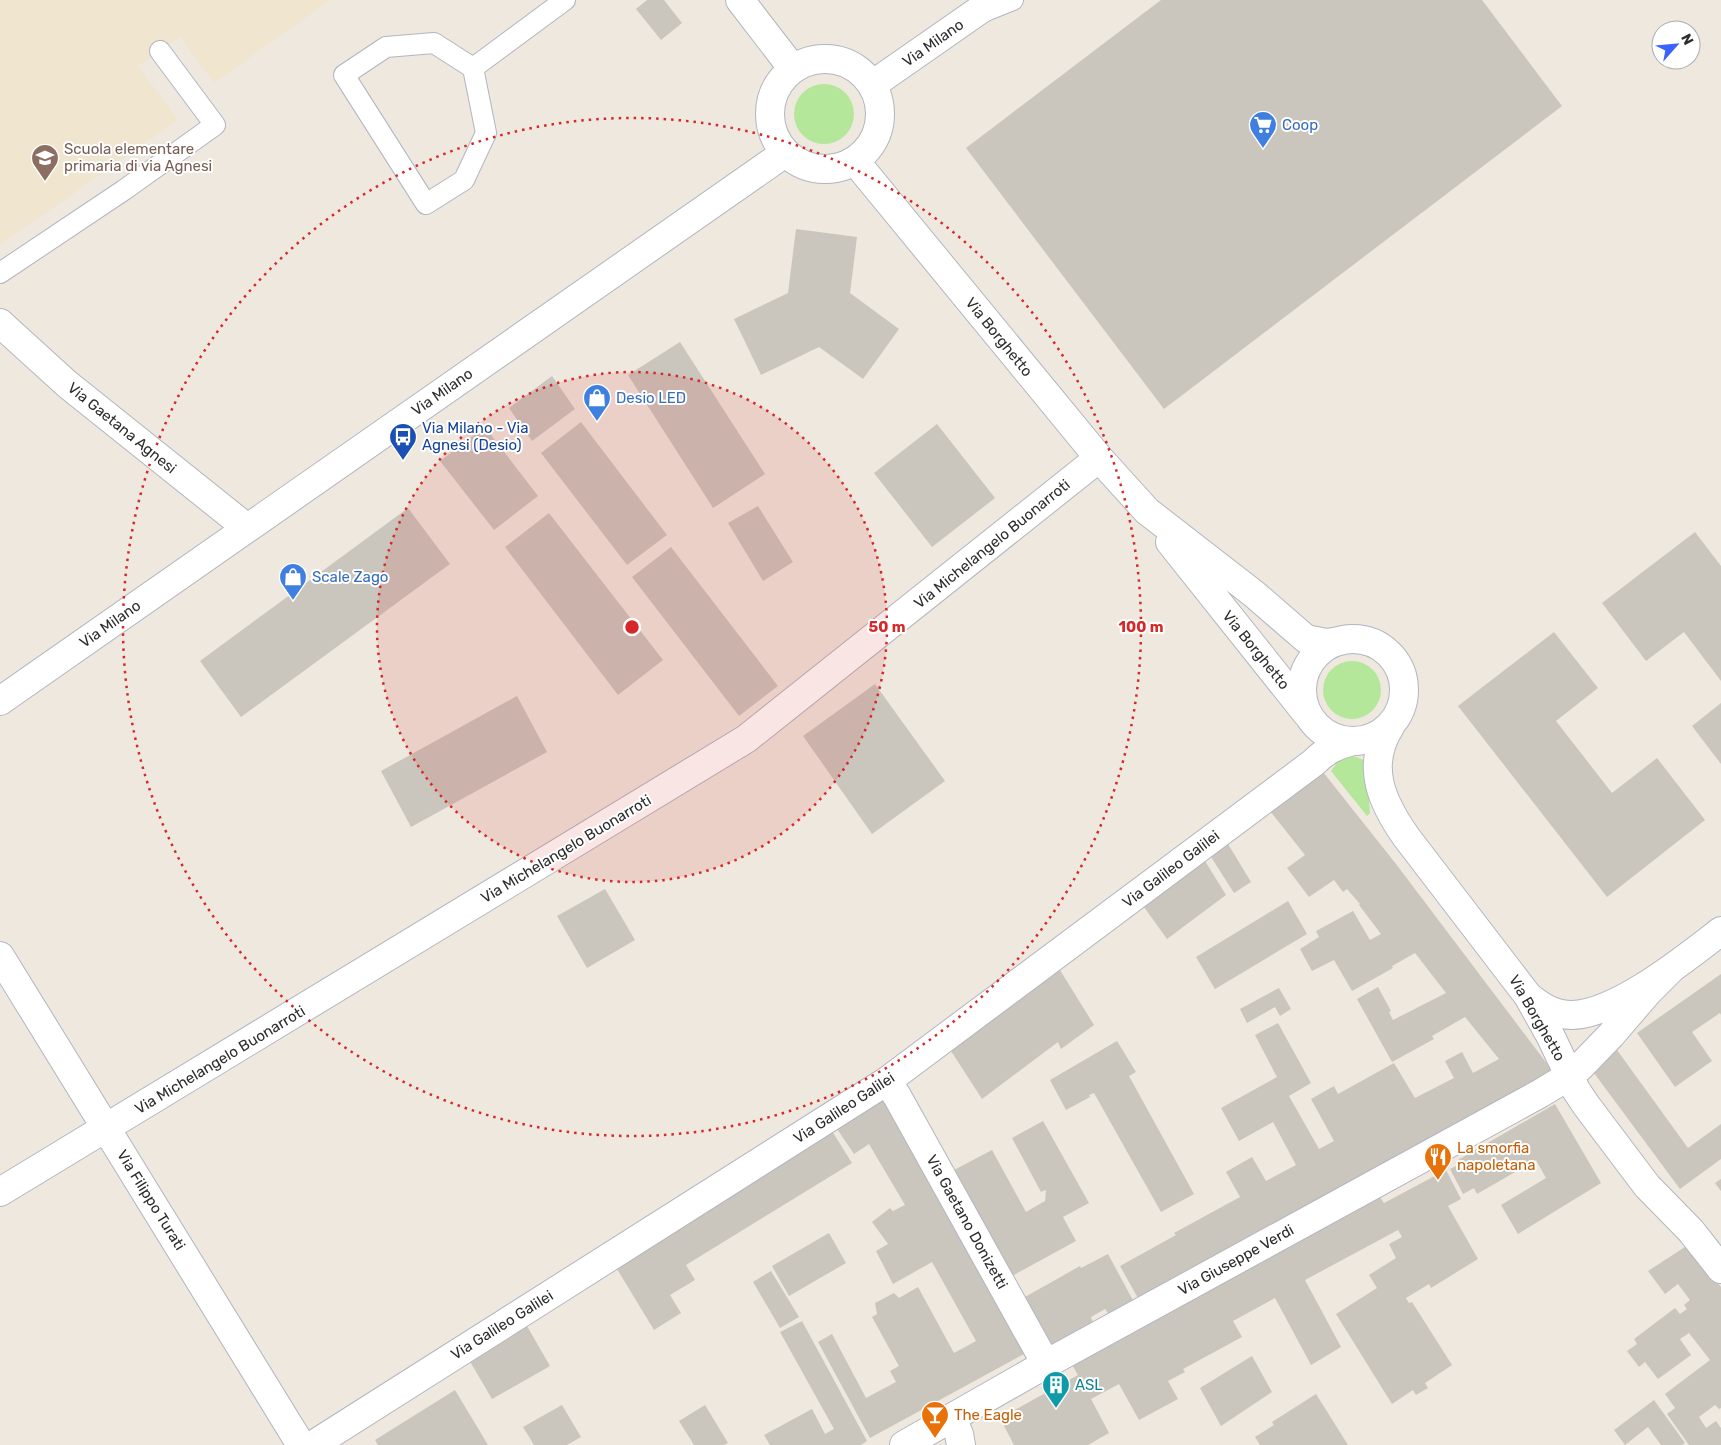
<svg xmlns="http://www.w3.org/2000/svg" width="1721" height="1445" font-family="Rubik,sans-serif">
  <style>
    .education { fill: #f0e5ce }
    .green { fill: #b4e79a }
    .building { fill: #cac6bd }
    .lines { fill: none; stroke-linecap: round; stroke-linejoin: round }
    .service-casing { stroke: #b3b5c0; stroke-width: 22 }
    .minor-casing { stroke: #b3b5c0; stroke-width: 30 }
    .tertiary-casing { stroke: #b3b5c0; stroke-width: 30 }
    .secondary-casing { stroke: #b3b5c0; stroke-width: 30 }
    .service { stroke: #fff; stroke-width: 20 }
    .minor { stroke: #fff; stroke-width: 28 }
    .tertiary { stroke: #fff; stroke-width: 28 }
    .secondary { stroke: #fff; stroke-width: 28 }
    .ring { fill: none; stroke: #d62828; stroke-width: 2.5; stroke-dasharray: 2.5 5 }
    .labels { text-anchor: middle; stroke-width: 4; stroke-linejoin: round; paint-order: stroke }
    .street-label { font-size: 15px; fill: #2d2d2d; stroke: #fff }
    .shop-label { font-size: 15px; fill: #366cbe; stroke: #fff; text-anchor: start }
    .education-label { font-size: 15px; fill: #785e54; stroke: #fff; text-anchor: start }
    .transit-label { font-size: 15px; fill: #164399; stroke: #fff; text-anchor: start }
    .food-label { font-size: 15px; fill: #c56008; stroke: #fff; text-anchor: start }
    .culture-label { font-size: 15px; fill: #0d838f; stroke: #fff; text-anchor: start }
    .centre { fill: #d62828; stroke: #fff; stroke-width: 2.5 }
    .ring-label { font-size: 15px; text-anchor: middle; font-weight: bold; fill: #d62828; stroke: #fff; stroke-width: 4; stroke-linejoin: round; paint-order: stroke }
  </style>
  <rect width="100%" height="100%" fill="#eee8df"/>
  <path class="education" d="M0,0H331L214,83L180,37L138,66L178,120L0,245Z"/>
  <path class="green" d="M794 114a30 30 0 1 1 60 0a30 30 0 1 1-60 0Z
    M1323 690a29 29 0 1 1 58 0a29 29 0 1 1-58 0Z
    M1343,752L1364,760L1366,763L1370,813L1367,816L1331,771L1340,759Z"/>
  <path class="building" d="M647,0H664L682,23L661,40L636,9Z
    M1161,0H1482L1562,106L1164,409L966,148Z
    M796,229L857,237L850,293L899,329L863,379L819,347L761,375L734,319L788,293Z
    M680,342L765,474L713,508L628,375Z
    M552,376L575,409L532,441L509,408Z
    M581,422L667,535L627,565L541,453Z
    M937,424L995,498L932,547L874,473Z
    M485,427L538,496L494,530L440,461Z
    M758,506L793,562L763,581L728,523Z
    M408,508L450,564L241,717L200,661Z
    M549,513L663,660L618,695L505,547Z
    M1695,532L1721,566V681L1684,632L1646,661L1602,603Z
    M671,547L778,686L739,716L632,577Z
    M1554,632L1598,688L1556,721L1612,793L1657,758L1705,820L1607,897L1458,706Z
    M875,684L945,781L872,834L803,736Z
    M517,696L547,752L411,827L381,771Z
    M1721,703V764L1692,726Z
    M1323,772L1396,864L1554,1073L1139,1300L1120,1266L1176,1235L1174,1233L1240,1197L1226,1172L1252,1157L1266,1181L1296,1165L1273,1122L1239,1141L1221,1108L1277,1077L1255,1035L1278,1023L1311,1083L1289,1096L1319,1149L1334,1141L1311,1099L1334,1086L1338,1094L1394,1063L1415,1098L1454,1078L1445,1061L1462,1052L1473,1073L1499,1059L1465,1017L1432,1036L1434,1039L1392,1062L1357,999L1378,987L1391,1011L1389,1012L1393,1020L1446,993L1415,953L1392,966L1393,968L1352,991L1334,960L1312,971L1300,949L1319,937L1316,931L1353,911L1370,940L1381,934L1359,905L1360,904L1347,889L1343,892L1334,880L1309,897L1287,868L1305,855L1270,811Z
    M1228,844L1251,882L1234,893L1211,857Z
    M1205,861L1226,895L1167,939L1144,907Z
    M605,889L635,940L587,968L557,916Z
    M1288,901L1307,934L1215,989L1196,957Z
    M1060,970L1094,1025L1061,1049L1058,1042L982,1099L951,1051Z
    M1721,974V1015L1720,1013L1692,1032L1712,1061L1675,1087L1637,1033Z
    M1279,988L1291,1009L1280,1016L1275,1007L1247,1023L1240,1009Z
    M1117,1041L1136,1072L1129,1076L1194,1194L1161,1212L1094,1093L1089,1095L1090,1097L1066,1110L1050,1080Z
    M1617,1050L1688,1148L1721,1124V1159L1680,1189L1591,1069Z
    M885,1098L1024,1354L870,1438L818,1342L832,1334L866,1398L896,1382L890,1371L899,1366L872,1317L877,1314L875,1303L894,1293L899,1298L918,1287L954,1353L976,1341L932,1262L893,1284L876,1251L888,1244L872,1222L890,1208L893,1211L905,1205L869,1144L854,1154L837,1129Z
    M1555,1104L1601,1183L1518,1234L1501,1205L1546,1178L1536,1160L1477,1194L1474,1188L1463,1194L1450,1169L1460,1164L1458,1160Z
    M1043,1121L1089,1203L1063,1217L1076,1241L1012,1276L954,1170L992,1150L1026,1212L1045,1201L1046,1190L1041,1192L1012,1138Z
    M832,1131L852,1163L686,1265L695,1280L670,1295L681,1313L654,1330L614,1264Z
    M1446,1170L1461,1199L1448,1206L1478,1259L1431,1288L1429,1284L1406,1298L1409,1303L1412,1302L1452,1365L1425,1383L1428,1388L1416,1395L1413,1390L1392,1404L1336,1314L1377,1288L1369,1275L1396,1258L1389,1244L1402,1237L1398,1230L1305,1280L1341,1347L1311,1365L1275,1298L1233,1321L1242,1337L1183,1369L1185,1372L1168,1381L1178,1399L1139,1420L1119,1384L1091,1399L1109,1433L1088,1445H1014L1000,1418L1078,1375L1072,1365L1215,1288V1286L1379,1196L1384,1203Z
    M1721,1179V1191L1715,1183Z
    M829,1233L846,1263L789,1296L772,1266Z
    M1688,1245L1721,1287V1408L1719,1409L1715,1405L1699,1417L1706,1428L1716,1421L1721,1428V1445H1689L1667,1414L1675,1408L1665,1394L1710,1360L1689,1333L1680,1339L1691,1355L1658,1379L1645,1362L1639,1367L1627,1351L1637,1344L1634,1339L1675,1308L1680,1314L1687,1309L1684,1305L1690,1300L1678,1284L1665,1294L1648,1271Z
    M1108,1254L1135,1304L1111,1317L1105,1309L1091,1317L1094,1326L1052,1349L1025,1297L1080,1266L1081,1268Z
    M771,1271L799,1317L780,1328L753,1282Z
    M523,1319L550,1366L492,1399L465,1353Z
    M802,1321L867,1441L861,1445H770L764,1435L812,1409L825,1434L834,1429L780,1332Z
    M1252,1356L1272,1392L1221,1426L1200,1388Z
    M455,1390L488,1445H378L375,1440Z
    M1316,1394L1348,1445H1260L1255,1437L1274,1425L1272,1422Z
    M1654,1400L1685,1443L1682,1445H1661L1648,1427L1625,1445L1614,1430Z
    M562,1405L581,1437L567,1445H534L523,1427Z
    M705,1405L728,1443L724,1445H694L679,1421Z"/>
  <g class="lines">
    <defs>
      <path id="service" d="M983,12L1013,0
        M434,43L473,68L486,133L464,180L426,204L344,75L386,47Z
        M473,68L565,0
        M0,273L124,190L215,125L160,51"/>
      <path id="minor" d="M740,0L793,69
        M855,161L1099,458L1147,511L1254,594L1306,639L1326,643L1340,641
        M1170,542L1307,714
        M1302 690a51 51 0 1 1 102 0a51 51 0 1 1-102 0Z
        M1390,727C1365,766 1382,803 1407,838L1528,996L1551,1037L1576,1090L1586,1105L1647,1186L1691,1231L1721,1269
        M0,956L301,1445
        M1528,996C1541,1007 1554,1015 1572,1015C1617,1014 1686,958 1721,931
        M887,1081L897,1096L1046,1364
        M0,1192L746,739L1099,458
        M952,1418L959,1434L961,1445
        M313,1445L887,1081L1313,763C1325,751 1336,745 1353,741
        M904,1445L1046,1364L1541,1093L1569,1076L1580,1067L1611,1035L1648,992L1671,969"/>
      <path id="tertiary" d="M0,323L67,384L247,528"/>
      <path id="secondary" d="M770 114a55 55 0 1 1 110 0a55 55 0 1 1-110 0Z
        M872,85L994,0
        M0,701L785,153"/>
    </defs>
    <use href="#service" class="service-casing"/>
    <use href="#minor" class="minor-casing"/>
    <use href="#tertiary" class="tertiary-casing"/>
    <use href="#secondary" class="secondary-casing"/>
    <use href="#service" class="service"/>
    <use href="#minor" class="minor"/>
    <use href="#tertiary" class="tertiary"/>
    <use href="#secondary" class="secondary"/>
  </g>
  <circle cx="632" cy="627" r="255" fill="#d62828" fill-opacity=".12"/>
  <g class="ring">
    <circle cx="632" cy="627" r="255"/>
    <circle cx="632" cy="627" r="509"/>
  </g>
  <defs>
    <symbol id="supermarket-pin" viewBox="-11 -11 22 30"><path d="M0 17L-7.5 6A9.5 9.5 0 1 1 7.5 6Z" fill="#3f7fe0" stroke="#fff"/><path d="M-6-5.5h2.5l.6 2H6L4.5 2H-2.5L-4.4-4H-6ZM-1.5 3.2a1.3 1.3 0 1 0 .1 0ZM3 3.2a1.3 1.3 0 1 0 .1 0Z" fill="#fff"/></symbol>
    <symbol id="school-pin" viewBox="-11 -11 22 30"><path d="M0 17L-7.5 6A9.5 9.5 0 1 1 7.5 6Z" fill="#8d6e63" stroke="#fff"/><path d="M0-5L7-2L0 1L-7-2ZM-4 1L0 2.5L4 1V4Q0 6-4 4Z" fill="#fff"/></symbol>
    <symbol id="shop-pin" viewBox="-11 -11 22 30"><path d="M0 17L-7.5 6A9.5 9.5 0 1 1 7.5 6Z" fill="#3f7fe0" stroke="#fff"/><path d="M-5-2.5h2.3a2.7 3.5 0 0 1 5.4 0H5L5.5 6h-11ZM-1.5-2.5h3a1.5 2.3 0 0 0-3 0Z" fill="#fff"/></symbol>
    <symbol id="bus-pin" viewBox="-11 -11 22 30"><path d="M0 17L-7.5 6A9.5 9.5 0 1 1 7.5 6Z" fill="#1a4fb4" stroke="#fff"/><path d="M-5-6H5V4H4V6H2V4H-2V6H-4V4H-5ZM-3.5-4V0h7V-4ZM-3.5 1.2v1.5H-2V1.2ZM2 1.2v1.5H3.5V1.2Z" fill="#fff"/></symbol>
    <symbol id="restaurant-pin" viewBox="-11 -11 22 30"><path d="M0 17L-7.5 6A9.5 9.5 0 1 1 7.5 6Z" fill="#e8710a" stroke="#fff"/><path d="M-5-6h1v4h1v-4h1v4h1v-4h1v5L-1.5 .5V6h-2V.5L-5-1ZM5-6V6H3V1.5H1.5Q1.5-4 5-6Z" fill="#fff"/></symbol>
    <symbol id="building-pin" viewBox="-11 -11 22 30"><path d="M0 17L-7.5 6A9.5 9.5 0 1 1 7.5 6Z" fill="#0f9aa8" stroke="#fff"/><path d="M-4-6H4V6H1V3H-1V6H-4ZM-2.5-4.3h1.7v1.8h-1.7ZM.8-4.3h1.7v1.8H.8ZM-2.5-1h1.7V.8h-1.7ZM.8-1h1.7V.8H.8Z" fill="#fff"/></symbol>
    <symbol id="bar-pin" viewBox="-11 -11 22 30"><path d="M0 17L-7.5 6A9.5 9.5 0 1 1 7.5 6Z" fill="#e8710a" stroke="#fff"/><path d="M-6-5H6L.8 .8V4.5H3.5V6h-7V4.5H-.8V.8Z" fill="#fff"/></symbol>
  </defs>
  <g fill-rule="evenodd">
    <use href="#supermarket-pin" x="1247" y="109" width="32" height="43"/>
    <use href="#school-pin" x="29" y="142" width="32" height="43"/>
    <use href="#shop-pin" x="581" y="382" width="32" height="43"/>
    <use href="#bus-pin" x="387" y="421" width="32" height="43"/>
    <use href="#shop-pin" x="277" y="561" width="32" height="43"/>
    <use href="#restaurant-pin" x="1422" y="1141" width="32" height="43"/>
    <use href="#building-pin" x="1040" y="1369" width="32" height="43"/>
    <use href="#bar-pin" x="919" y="1399" width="32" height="43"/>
  </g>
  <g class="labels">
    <g class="street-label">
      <text transform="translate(933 43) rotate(-35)" y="5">Via Milano</text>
      <text transform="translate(999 337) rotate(51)" y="5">Via Borghetto</text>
      <text transform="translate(442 392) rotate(-35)" y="5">Via Milano</text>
      <text transform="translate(122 428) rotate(39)" y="5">Via Gaetana Agnesi</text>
      <text transform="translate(992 544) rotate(-39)" y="5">Via Michelangelo Buonarroti</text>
      <text transform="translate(110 624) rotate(-35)" y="5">Via Milano</text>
      <text transform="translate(1256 650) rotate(51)" y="5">Via Borghetto</text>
      <text transform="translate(566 849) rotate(-31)" y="5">Via Michelangelo Buonarroti</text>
      <text transform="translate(1171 869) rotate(-37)" y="5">Via Galileo Galilei</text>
      <text transform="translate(1537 1018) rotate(60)" y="5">Via Borghetto</text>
      <text transform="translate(220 1060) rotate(-31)" y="5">Via Michelangelo Buonarroti</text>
      <text transform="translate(844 1108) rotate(-33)" y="5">Via Galileo Galilei</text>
      <text transform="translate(151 1200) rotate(58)" y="5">Via Filippo Turati</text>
      <text transform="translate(967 1222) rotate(61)" y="5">Via Gaetano Donizetti</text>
      <text transform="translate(1236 1260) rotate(-29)" y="5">Via Giuseppe Verdi</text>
      <text transform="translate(502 1325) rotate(-32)" y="5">Via Galileo Galilei</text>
    </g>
    <g class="shop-label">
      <text x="1282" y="130">Coop</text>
      <text x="616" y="403">Desio LED</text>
      <text x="312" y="582">Scale Zago</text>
    </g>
    <g class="education-label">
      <text x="64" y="154">Scuola elementare<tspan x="64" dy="17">primaria di via Agnesi</tspan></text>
    </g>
    <g class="transit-label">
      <text x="422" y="433">Via Milano - Via<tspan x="422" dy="17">Agnesi (Desio)</tspan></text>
    </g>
    <g class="food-label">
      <text x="1457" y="1153">La smorfia<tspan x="1457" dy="17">napoletana</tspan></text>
      <text x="954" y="1420">The Eagle</text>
    </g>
    <g class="culture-label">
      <text x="1075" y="1390">ASL</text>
    </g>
  </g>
  <circle cx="632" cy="627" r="8" class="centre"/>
  <g class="ring-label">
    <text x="887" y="632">50 m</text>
    <text x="1141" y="632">100 m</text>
  </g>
  <g transform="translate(1676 45) rotate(63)"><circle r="24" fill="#ffffff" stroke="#ababab"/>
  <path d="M0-4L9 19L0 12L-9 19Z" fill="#3b61ff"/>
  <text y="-8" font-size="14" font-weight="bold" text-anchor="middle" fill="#2d2d2d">N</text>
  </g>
</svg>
